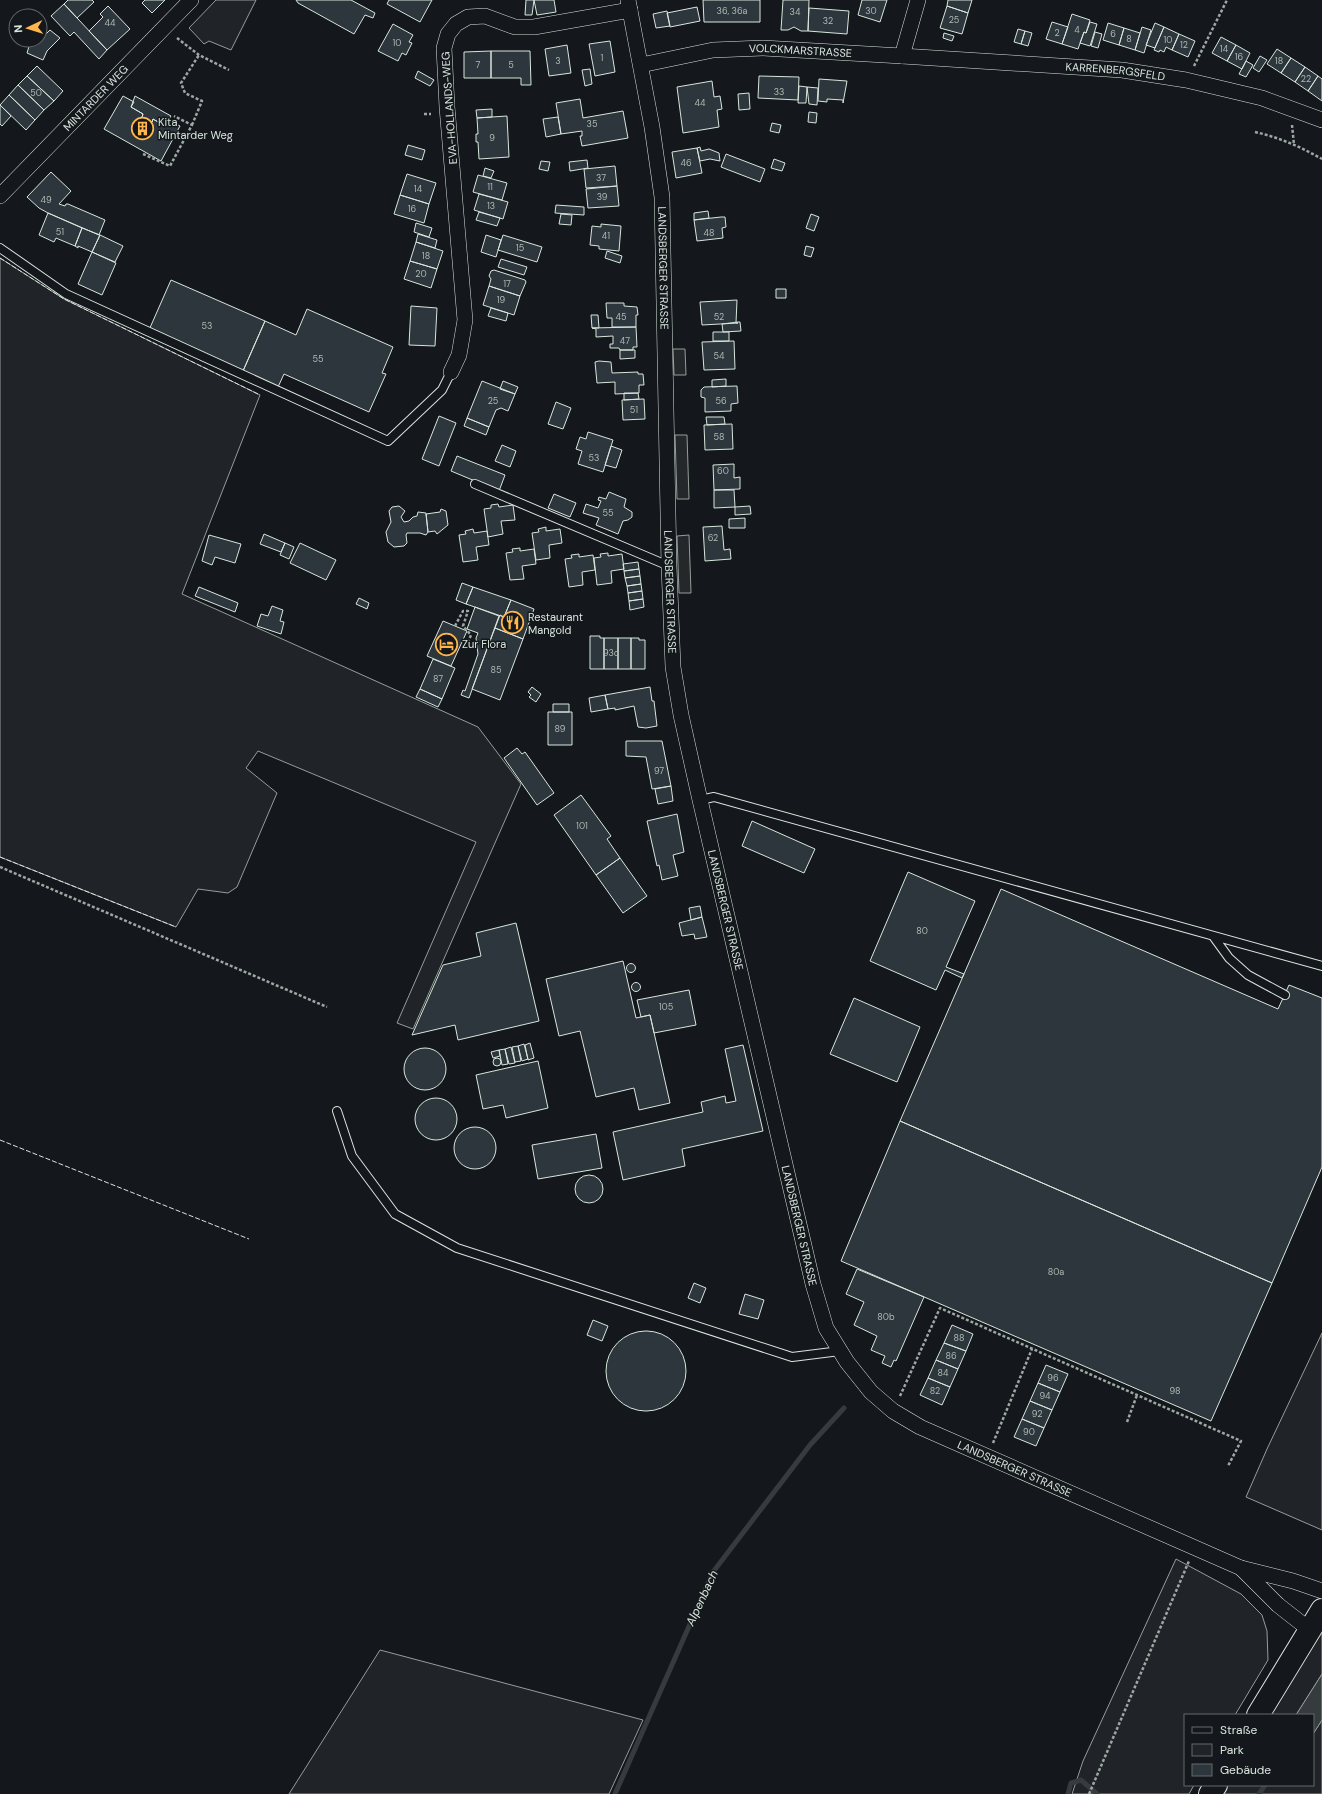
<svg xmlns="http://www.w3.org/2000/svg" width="1322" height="1794" font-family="'DM Sans',sans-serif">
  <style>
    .green { fill: #202428; stroke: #939e99 }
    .parking { fill: #24282b; stroke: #939e99 }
    .water { fill: #363b3e; stroke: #939e99 }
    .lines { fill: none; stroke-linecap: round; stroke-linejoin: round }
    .stream { stroke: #363b3e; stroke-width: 5 }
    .building { fill: #2c363c; stroke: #d8e6dc }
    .lane-casing { stroke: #d8e6dc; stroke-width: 10 }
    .street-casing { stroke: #d8e6dc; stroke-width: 16 }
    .secondary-casing { stroke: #d8e6dc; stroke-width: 24 }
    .path { stroke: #9da8a2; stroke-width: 2.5; stroke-dasharray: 3 2; stroke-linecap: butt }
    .lane { stroke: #14181c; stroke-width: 8 }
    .street { stroke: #14181c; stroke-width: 15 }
    .secondary { stroke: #14181c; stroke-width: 22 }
    .fence { stroke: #d8e6dc; stroke-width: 1; stroke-dasharray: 5 2; stroke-linecap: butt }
    .labels { text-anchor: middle; stroke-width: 3; stroke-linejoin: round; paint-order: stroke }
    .number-label { font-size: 9px; fill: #adbab4 }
    .street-label { font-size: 11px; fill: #d8e6dc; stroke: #14181c }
    .poi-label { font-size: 11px; fill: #d8e6dc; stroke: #14181c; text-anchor: start }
    .water-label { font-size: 12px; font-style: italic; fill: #d8e6dc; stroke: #14181c }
  </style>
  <rect width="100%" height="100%" fill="#14181c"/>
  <path class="green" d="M216,0H256L231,50L209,41L204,44L189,28Z
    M0,258L64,299L260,395L182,594L478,727L521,784L413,1029L397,1023L476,842L258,751L246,768L277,793L237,887L228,893L198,889L176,927L0,857Z
    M1322,1333V1530L1246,1497L1267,1449Z
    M1176,1559L1241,1594L1262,1615L1267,1631L1268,1660L1235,1715H1185V1785H1194L1189,1794H1072L1083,1761Z
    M1322,1619V1674L1296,1715H1264Z
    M380,1650L643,1720L609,1794H289Z
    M1322,1720V1794H1217L1222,1785H1313V1734Z"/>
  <path class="parking" d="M673,349H685L686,375H674Z
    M675,435H687L689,499H677Z
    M689,535L691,593H679L677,536Z"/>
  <path class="water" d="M1322,1674V1720L1313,1734V1715H1296Z"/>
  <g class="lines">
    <path class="stream" d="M615,1794L713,1572L810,1445L844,1408
      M1068,1794L1071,1783L1081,1780L1097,1794
      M1259,1794L1265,1785"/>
  </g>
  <path class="building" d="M68,0H92L94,2L77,18L64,4Z
    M145,0H165L152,13L142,3Z
    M296,0H351L375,13L373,18L365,15L354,34L298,3Z
    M389,0H432L420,22L387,4Z
    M526,0H534L532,15H525Z
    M534,0H554L556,12L537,15Z
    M703,0H760V22H704Z
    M783,0H809L808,31H801L794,27L788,30H781Z
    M862,0H887L880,22L858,15Z
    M948,0H972L968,13L947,6Z
    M64,4L107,50L99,59L74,32L70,36L51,16Z
    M108,6L130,29L107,50L89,31L103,17L100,14Z
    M947,6L968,13L962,34L940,28Z
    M697,7L700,21L670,27L667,13Z
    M809,8L849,11L847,34L808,31Z
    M667,11L670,26L656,28L653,14Z
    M1072,14L1090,20L1086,33L1084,32L1078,49L1062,44Z
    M1052,22L1068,27L1062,44L1046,39Z
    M1090,22L1097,24L1090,46L1080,43L1084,32L1086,33Z
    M1108,23L1124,28L1119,45L1103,40Z
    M1155,23L1164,27L1155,48L1146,45Z
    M393,24L413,35L409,42L412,43L406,55L402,53L398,61L378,51Z
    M1142,27L1151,30L1144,53L1135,50Z
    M1164,27L1179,34L1172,50L1166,47L1164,52L1160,50L1159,52L1154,50Z
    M1124,28L1140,33L1135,50L1119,45Z
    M1018,29L1025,31L1021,44L1014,42Z
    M50,30L60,38L47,51L43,60L27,53L31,40H40V32L44,36Z
    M1025,31L1032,33L1028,46L1021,44Z
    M1095,32L1102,34L1098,48L1091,46Z
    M944,33L954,36L952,41L943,38Z
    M1179,34L1195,41L1188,57L1172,50Z
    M1221,37L1236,45L1227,61L1212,53Z
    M610,41L615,72L595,76L589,44Z
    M567,45L571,73L549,76L545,49Z
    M1236,45L1250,53L1242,69L1227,61Z
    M1277,49L1291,58L1281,73L1267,64Z
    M491,51V78H464V52Z
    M491,51H530L531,85H521V78H491Z
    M1260,56L1267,60L1259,72L1253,68Z
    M1291,58L1305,67L1295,82L1281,73Z
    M1246,61L1253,65L1246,77L1239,74Z
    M37,66L63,91L54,101L27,76Z
    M1305,67L1318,76L1308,91L1295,82Z
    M590,69L592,84L585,86L582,70Z
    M418,71L434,80L430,86L415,78Z
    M27,76L54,101L44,110L18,85Z
    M759,76L799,77L798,100L758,98Z
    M1318,76L1322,79V101L1308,91Z
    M819,79L847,81L843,103V100L827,99V102L818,101Z
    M712,81L714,97L720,96L722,109L717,110L719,127L683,133L677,87Z
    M18,85L44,110L35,120L9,95Z
    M799,86L807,87L806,103H798Z
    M807,87L818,88L817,105L809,104Z
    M749,93L750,109L739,110L738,94Z
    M9,95L35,120L26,130L0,105Z
    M123,96L134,102L131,107L143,114L142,117L152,122L153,119L165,126L168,120L180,126L161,161L104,129Z
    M135,96L171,116L165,126L153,119L152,122L142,117L143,114L131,107Z
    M580,99L583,118L623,111L628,138L582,146L580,136H582V131L561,134L556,103Z
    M0,105L11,116L2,126L0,124Z
    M492,109V117L477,118L476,110Z
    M809,112L817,113L816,123L808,122Z
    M507,116L509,157L479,159L478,142H476V134H478L477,118Z
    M558,117L561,134L546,137L543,119Z
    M772,123L781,125L779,133L770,131Z
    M408,145L425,150L422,160L405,155Z
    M700,147L701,151L709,149L719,153L720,161L710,159L700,161L697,148Z
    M697,148L702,173L676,178L672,152Z
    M726,154L765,169L760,182L721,167Z
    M774,159L785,163L782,171L771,168Z
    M587,160L588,168L570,171L569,162Z
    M541,161L550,162L548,171L539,169Z
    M615,166L617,186L586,188L584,169Z
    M485,168L494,171L491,178L483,176Z
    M51,172L71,191L59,204L65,206L66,204H68L105,220L99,235L48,213L39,208L27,197Z
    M407,174L436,183L429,204L400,195Z
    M478,175L507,183L502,200L473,192Z
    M617,186L619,206L588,208L586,189Z
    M479,194L508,202L503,219L474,210Z
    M400,195L429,204L424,223L394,214Z
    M556,205L584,207V215L555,213Z
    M708,211L709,218L694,220V213Z
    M479,212L500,218L497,226L476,220Z
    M48,213L82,228L75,246L56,238L54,242L39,235Z
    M561,214L572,215L571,225L559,224Z
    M811,214L819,217L814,231L806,228Z
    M721,217H725L726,227L722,228L723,238L697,241L694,220Z
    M416,223L432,228L429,237L414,232Z
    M601,224L621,226L619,251L599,249V246L590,245L592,226L601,227Z
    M82,228L100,235L92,252L78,246V248L75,246Z
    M418,234L437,240L435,248L416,242Z
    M100,235L123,246L115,262L92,252Z
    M486,235L501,240L496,257L481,252Z
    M503,235L542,247L537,262L498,250Z
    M416,242L443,251L437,269L410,261Z
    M806,246L814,248L811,257L804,255Z
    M607,251L622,256L620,263L605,258Z
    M92,252L116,263L102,295L78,284Z
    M501,259L527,267L524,275L498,267Z
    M410,261L437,269L431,288L404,279Z
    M494,270L525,280L526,282L520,296L489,286L491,279L489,276L491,271Z
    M171,280L265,321L243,371L149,330Z
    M489,286L520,296L514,315L483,305Z
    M776,289H786V298H776Z
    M737,300L736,323H738L702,325L700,302Z
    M606,303H624V306L637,307L638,315H636V327H612V318H607Z
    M411,306L437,308L435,346L409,345Z
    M491,308L508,313L506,321L488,316Z
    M307,309L393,347L382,373L386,374L369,412L284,374L278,387L243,371L265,321L296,335Z
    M591,315H598L599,328H592Z
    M738,322H740L741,331L723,332L722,324Z
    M636,327L637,347H633V350H620L619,348H610V344H613V336L596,337V329L592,328Z
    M713,332H729V341H713Z
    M734,341L735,369L704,370L702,342Z
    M620,350H635V358L620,359Z
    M599,361L611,362L612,373L638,372V374H643L644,385H639V393L615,394V382L597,383L595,362Z
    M726,379V386L712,387V380Z
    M482,381L515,394L508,411L501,408L496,410L489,427L467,418Z
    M503,381L518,387L515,394L500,389Z
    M737,386L738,403L731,404V411L705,412V398L701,397V390L704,387Z
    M624,393H638L639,399L624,400Z
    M644,399L645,419L623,420L622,400Z
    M556,402L571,408L563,429L548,424Z
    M439,416L456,423L439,466L422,459Z
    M706,417H724L725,424L707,425Z
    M467,418L489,427L486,435L464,426Z
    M732,424L733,449L705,450L704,425Z
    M588,432L613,440L603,472L578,464L582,451L576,449L580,437L586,439Z
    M502,445L516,451L510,467L495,461Z
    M611,446L622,450L616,468L605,465Z
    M457,456L505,475L499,491L451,471Z
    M734,464V478L740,477V489L714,490L713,465Z
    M714,490H734L735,507L714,508Z
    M609,492L626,499L624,507L632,512V517L628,520L623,521L618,534L596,525L599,518L583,513L586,504L598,508L601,501L598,500L599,497L606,499Z
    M554,494L576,503L570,517L548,508Z
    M498,504L499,507L513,505L515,520L501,521L503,534L488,537L484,509L491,508V505Z
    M399,506L405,511L401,517L404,522L409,521L413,517L417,516L418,512L426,513L428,532L426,535L420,533H407L406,535L407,543L404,546L394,547L388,542L386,532L391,522L389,511L392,507Z
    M750,506L751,514L735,515V507Z
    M441,509L446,511L448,525L437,534L435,531L428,532L426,514L440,512Z
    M745,518V528H729V519Z
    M722,526L724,550L730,549L731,559L705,561L703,527Z
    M546,527V531L560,529L562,543L549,545L550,558L536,560L532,533L539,532L538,529Z
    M473,529L474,533L487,531L489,545L476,547L478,560L463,562L459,535L466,534L465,531Z
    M264,534L285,543L281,552L260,544Z
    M209,535L241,544L235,563L215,557L212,565L202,561Z
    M285,543L294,547L289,559L280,555Z
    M300,543L336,560L326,580L290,563Z
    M520,548V551L534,549L536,564L522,566L524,579L510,580L506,553L513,552L512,549Z
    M608,553V556L622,554L624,569L611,571L612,583L597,585L594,558L601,557L600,554Z
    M579,554V557L593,555L595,570L582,572L583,585L569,587L565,559L572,558L571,555Z
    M638,562L639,569L624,571L623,564Z
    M639,569L640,576L625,578L624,571Z
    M640,576L641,584L627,586L625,578Z
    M462,583L473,587L466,604L456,600Z
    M641,584L642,591L628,593L627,586Z
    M199,587L238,603L235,612L195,596Z
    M473,587L511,600L504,617L466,604Z
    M642,591L643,599L629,601L628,593Z
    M359,598L369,603L367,609L356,604Z
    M643,599L644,607L630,610L629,601Z
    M511,600L534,609L523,639L495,628L500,615L504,617Z
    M272,606L283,610L280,621L284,622L281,634L257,626L261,614L268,616Z
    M475,607L499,616L469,698L461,695L463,690L465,691L478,654L476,638L478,633L467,629Z
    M443,621L467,631L451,666L427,656Z
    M495,628L523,639L500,700L472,689Z
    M590,636H600V638H604V669H590Z
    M604,638H618V669H604Z
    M618,638H631V669H618Z
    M631,638H639V640H645V669H631Z
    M433,659L455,668L442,699L420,689Z
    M532,687L541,694L536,702L529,697L531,695L528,692Z
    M650,687L652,701H654L657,726L646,728L638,727L634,706L615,710V708L608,709L605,695Z
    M420,689L442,699L438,707L416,697Z
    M605,695L608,709L591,712L589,698Z
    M553,704H569V712H553Z
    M548,712H572V745H548Z
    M626,741H662L671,786L652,789L646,757L626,756Z
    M517,748L522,754L525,752L554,793L537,805L504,758Z
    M671,786L673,801L658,804L655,789Z
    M581,795L611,836L607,839L620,858L596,875L554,815Z
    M677,814L684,852L673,855L678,876L662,880L659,865L657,866L647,821Z
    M752,821L815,849L804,873L742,846Z
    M620,858L647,896L623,913L596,875Z
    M908,872L975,901L946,967L964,974L962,978L945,970L936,990L870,961Z
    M1001,889L1278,1009L1289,985L1322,998V1167L1272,1283L900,1121Z
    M700,906L702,917L691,920L689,908Z
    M702,917L707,937L695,939L694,934L682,936L679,923Z
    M516,923L539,1021L458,1040L455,1025L412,1035L443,965L481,956L476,933Z
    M623,961L636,1018L650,1015L670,1103L639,1110L634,1088L596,1097L580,1031L559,1036L546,979Z
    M626.5 968a4.5 4.5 0 1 1 9 0a4.5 4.5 0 1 1-9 0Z
    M631.5 987a4.5 4.5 0 1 1 9 0a4.5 4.5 0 1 1-9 0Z
    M689,990L696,1025L654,1033L650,1015L641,1017L637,1000Z
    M854,998L920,1027L897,1082L830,1054Z
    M530,1043L534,1058L528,1060L525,1045Z
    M524,1044L528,1059L522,1061L518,1046Z
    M743,1045L763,1131L682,1149L685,1166L623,1180L613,1132L703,1112L701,1102L725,1096L726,1103L736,1101L725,1049Z
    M518,1046L521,1061L515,1062L512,1047Z
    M511,1047L515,1063L509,1064L505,1049Z
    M404 1069a21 21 0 1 1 42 0a21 21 0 1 1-42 0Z
    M505,1049L508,1064L502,1065L499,1050Z
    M499,1050L500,1056L493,1058L491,1052Z
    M493 1062a4 4 0 1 1 8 0a4 4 0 1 1-8 0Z
    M538,1061L548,1108L506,1118L503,1105L483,1109L476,1075Z
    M415 1119a21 21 0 1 1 42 0a21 21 0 1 1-42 0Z
    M900,1121L1272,1283L1211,1421L841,1261Z
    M454 1148a21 21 0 1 1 42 0a21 21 0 1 1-42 0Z
    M596,1134L602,1168L538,1179L532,1145Z
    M575 1189a14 14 0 1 1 28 0a14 14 0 1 1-28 0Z
    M857,1269L924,1297L896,1361L894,1360L891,1367L882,1363L885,1356L871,1350L877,1336L854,1325L864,1302L846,1294Z
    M694,1283L706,1288L700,1303L688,1298Z
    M745,1294L764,1300L758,1319L739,1314Z
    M593,1320L608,1326L602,1341L587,1335Z
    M952,1325L973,1334L966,1351L944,1343Z
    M606 1371a40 40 0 1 1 80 0a40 40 0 1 1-80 0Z
    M944,1343L966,1351L958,1369L936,1360Z
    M936,1360L958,1369L950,1387L928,1378Z
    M1046,1365L1068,1374L1060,1392L1038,1383Z
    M928,1378L950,1387L942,1405L920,1395Z
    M1038,1383L1060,1392L1052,1410L1030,1401Z
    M1030,1401L1052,1410L1044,1428L1022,1419Z
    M1022,1419L1044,1428L1036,1446L1014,1437Z"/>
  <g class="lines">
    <defs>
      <path id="lane" d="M0,248L66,294L388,441L442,390L451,372
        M475,484L669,566
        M700,800L714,797L1322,966
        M1213,936L1229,958L1248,975L1285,995
        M337,1111L352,1156L395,1214L457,1248L792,1357L840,1351"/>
      <g id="street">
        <path id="s1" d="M628,0L652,127L662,197L669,566L673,667L681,715L700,800L813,1284L826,1328L847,1362L871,1392L893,1411L920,1427L1241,1568L1293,1581L1322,1591"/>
        <path id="s2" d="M902,56L1122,70L1186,80L1262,98L1322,120"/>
        <path id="s3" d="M641,65L713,50L763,48L902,56L918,0"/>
        <path id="s4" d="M0,196L191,0"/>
        <path d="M451,372L459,355L465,320L447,107L444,48L448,34L456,24L468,17L485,16L515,27H534L630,10"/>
        <path d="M1241,1568L1278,1605L1310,1630"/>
      </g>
      <path id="secondary" d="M1258,1715L1322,1610
        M1210,1794L1216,1785"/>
    </defs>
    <use href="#lane" class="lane-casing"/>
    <use href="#street" class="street-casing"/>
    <use href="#secondary" class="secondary-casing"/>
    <path class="path" d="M177,38L199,55L229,70
      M1194,66L1227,0
      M424,114H431
      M192,125L202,101L185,93L181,83L199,55
      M1292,125L1294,145
      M1255,132C1278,137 1301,147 1322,159
      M143,154L170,166L192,125L174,116
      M455,626L463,611H468L463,626L471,635L468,642
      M0,867L327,1007
      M900,1396L940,1308L1241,1441L1228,1466
      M1127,1422L1137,1395
      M993,1443L1032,1349
      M1089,1794L1189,1561"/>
    <use href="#lane" class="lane"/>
    <use href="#street" class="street"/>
    <use href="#secondary" class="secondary"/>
    <path class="fence" d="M0,258L64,299L260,395
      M0,857L176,927
      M0,1140L249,1239"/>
  </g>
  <defs>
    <symbol id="building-ring" viewBox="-11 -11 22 22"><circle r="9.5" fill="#14181c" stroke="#ffb74d" stroke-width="1.5"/><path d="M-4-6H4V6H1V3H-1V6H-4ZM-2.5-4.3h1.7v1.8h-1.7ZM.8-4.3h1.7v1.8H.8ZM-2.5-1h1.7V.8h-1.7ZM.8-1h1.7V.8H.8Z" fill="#ffb74d"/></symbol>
    <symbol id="restaurant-ring" viewBox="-11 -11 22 22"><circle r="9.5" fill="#14181c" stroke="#ffb74d" stroke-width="1.5"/><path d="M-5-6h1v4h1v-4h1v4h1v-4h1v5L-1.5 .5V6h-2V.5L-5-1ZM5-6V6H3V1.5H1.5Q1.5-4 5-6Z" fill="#ffb74d"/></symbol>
    <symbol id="hotel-ring" viewBox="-11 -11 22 22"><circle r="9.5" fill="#14181c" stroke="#ffb74d" stroke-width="1.5"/><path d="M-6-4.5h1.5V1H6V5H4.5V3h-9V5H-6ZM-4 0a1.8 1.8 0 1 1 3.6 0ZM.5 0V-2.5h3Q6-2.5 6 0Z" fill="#ffb74d"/></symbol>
  </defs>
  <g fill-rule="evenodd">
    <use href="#building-ring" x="130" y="116" width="25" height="25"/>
    <use href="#restaurant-ring" x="500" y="610" width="25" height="25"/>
    <use href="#hotel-ring" x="434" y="632" width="25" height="25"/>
  </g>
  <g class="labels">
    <g class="number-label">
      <text x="732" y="14">36, 36a</text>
      <text x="871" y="14">30</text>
      <text x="795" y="15">34</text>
      <text x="954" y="23">25</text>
      <text x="828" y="24">32</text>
      <text x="110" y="26">44</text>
      <text x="1077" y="33">4</text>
      <text x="1057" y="36">2</text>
      <text x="1113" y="37">6</text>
      <text x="1129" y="42">8</text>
      <text x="1168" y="43">10</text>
      <text x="397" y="46">10</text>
      <text x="1184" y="48">12</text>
      <text x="1224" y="52">14</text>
      <text x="1239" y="60">16</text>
      <text x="602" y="61">1</text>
      <text x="558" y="64">3</text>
      <text x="1279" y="64">18</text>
      <text x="478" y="68">7</text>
      <text x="511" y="68">5</text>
      <text x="1306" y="82">22</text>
      <text x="779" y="95">33</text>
      <text x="36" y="96">50</text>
      <text x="700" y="106">44</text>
      <text x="592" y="127">35</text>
      <text x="492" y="141">9</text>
      <text x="686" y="166">46</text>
      <text x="601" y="181">37</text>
      <text x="490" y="190">11</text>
      <text x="418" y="192">14</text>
      <text x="602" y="200">39</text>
      <text x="46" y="203">49</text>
      <text x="491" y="209">13</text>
      <text x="412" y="212">16</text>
      <text x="60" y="235">51</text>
      <text x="709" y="236">48</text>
      <text x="606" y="239">41</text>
      <text x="520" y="251">15</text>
      <text x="426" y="259">18</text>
      <text x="421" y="277">20</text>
      <text x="507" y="287">17</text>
      <text x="501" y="303">19</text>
      <text x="621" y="320">45</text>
      <text x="719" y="320">52</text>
      <text x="207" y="329">53</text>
      <text x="625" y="344">47</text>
      <text x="719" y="359">54</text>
      <text x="318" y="362">55</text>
      <text x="493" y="404">25</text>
      <text x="721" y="404">56</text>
      <text x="634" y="413">51</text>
      <text x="719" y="440">58</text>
      <text x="594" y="461">53</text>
      <text x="723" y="474">60</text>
      <text x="608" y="516">55</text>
      <text x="713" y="541">62</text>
      <text x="611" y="656">93c</text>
      <text x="496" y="673">85</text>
      <text x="438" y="682">87</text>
      <text x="560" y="732">89</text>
      <text x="659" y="774">97</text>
      <text x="582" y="829">101</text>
      <text x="922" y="934">80</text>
      <text x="666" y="1010">105</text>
      <text x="1056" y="1275">80a</text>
      <text x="886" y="1320">80b</text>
      <text x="959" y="1341">88</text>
      <text x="951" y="1359">86</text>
      <text x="943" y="1376">84</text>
      <text x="1053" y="1381">96</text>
      <text x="935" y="1394">82</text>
      <text x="1175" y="1394">98</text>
      <text x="1045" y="1399">94</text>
      <text x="1037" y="1417">92</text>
      <text x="1029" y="1435">90</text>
    </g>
    <g class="street-label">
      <text dy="4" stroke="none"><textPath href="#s3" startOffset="161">VOLCKMARSTRASSE</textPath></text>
      <text dy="4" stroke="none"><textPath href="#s2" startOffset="214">KARRENBERGSFELD</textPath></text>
      <text dy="4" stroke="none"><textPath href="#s4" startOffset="137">MINTARDER WEG</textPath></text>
      <text transform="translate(449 108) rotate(-94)" y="4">EVA-HOLLANDS-WEG</text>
      <text dy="4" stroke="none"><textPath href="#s1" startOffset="271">LANDSBERGER STRASSE</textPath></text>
      <text dy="4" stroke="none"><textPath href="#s1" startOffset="595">LANDSBERGER STRASSE</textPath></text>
      <text dy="4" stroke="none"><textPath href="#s1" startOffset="919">LANDSBERGER STRASSE</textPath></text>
      <text dy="4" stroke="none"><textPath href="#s1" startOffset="1243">LANDSBERGER STRASSE</textPath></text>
      <text dy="4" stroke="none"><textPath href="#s1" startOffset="1591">LANDSBERGER STRASSE</textPath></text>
    </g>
    <g class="poi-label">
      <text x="158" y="126">Kita<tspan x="158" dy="13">Mintarder Weg</tspan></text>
      <text x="528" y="621">Restaurant<tspan x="528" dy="13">Mangold</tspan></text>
      <text x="462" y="648">Zur Flora</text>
    </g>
    <g class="water-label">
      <text transform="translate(702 1598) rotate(-65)" y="4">Alpenbach</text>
    </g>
  </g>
  <rect x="1184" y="1714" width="130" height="72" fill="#14181c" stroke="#626a69"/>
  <rect x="1192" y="1727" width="20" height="6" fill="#14181c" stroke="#626a69"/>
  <text x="1220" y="1734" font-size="12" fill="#d8e6dc">Straße</text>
  <rect x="1192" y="1744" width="20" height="12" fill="#202428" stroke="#626a69"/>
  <text x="1220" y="1754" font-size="12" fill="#d8e6dc">Park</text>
  <rect x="1192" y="1764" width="20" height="12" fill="#2c363c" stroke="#626a69"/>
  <text x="1220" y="1774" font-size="12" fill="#d8e6dc">Gebäude</text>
  <g transform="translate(28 28) rotate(266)"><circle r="19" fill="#14181c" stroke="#626a69"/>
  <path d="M0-3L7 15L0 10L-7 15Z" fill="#ffb74d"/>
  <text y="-6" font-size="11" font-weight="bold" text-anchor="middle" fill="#d8e6dc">N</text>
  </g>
</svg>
